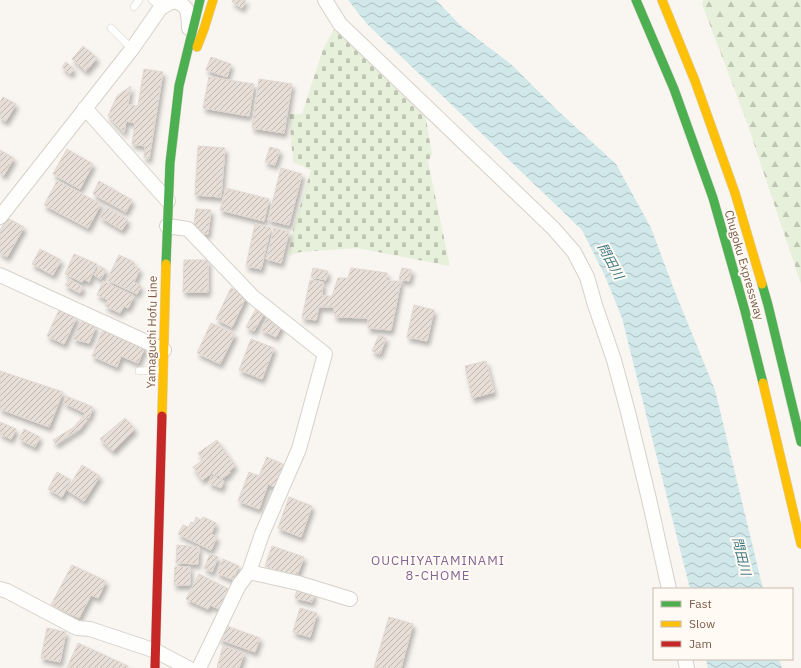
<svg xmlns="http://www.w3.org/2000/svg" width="801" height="668" font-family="'IBM Plex Sans','Noto Sans JP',sans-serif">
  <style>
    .forest { fill: url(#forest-firs) }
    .cemetery { fill: url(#cemetery-stones) }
    .water { fill: url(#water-waves) }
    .building { fill: url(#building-hatch); stroke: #e2d8d2; filter: url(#shadow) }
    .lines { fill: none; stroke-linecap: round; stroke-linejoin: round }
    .lane-casing { stroke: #d7d1cb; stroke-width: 8 }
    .street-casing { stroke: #d7d1cb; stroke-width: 16 }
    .fast-casing { stroke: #d9d2cb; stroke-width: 10 }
    .slow-casing { stroke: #d9d2cb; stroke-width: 10 }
    .jam-casing { stroke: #d9d2cb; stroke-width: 10 }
    .lane { stroke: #fefefd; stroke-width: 7 }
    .street { stroke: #fefefd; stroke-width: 14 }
    .fast { stroke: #4caf50; stroke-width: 9 }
    .slow { stroke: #ffc107; stroke-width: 9 }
    .jam { stroke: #c62828; stroke-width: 9 }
    .labels { text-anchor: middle; stroke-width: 4; stroke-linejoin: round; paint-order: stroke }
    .street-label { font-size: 12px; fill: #7a5c4d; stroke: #fffaf3 }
    .water-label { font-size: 13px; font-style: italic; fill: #437c86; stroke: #fffaf3 }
    .neighbourhood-label { font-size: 13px; letter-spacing: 1px; fill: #846695; stroke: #fffaf3 }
  </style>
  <defs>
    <pattern id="forest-firs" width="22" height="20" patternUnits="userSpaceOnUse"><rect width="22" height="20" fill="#e7f0db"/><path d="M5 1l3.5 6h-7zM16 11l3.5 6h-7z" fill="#c0c6b4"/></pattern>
    <pattern id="cemetery-stones" width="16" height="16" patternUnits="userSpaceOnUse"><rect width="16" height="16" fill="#e7f0db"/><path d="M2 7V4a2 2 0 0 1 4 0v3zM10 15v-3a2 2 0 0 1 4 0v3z" fill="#c0c6b4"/></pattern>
    <pattern id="water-waves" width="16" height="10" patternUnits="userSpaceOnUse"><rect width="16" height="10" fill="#d0e8ea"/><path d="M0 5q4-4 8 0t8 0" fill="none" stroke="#aebfc0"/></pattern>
    <pattern id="building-hatch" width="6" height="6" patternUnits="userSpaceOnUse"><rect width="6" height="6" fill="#e6ded7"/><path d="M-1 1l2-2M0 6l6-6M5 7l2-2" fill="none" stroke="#bfb7b1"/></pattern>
    <filter id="shadow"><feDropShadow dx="2.5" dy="4.5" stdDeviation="2" flood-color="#0004"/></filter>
  </defs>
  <rect width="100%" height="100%" fill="#f9f5f0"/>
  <path class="forest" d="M703,0H801V284L745,117L702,4Z"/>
  <path class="cemetery" d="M336,26L425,113L432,154L428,162L450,266L357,248L300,252L289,256L291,237L311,170L293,162L289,114H302L323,49Z"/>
  <path class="water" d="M348,0H436L461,26L512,65L555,108L616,164L651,228L675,292L715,390L763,589H690L622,318L605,276L582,230L456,109L367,24Z
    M706,659H779L782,668H708Z"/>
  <path class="building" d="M233,0H246L242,8L232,2Z
    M83,46L97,58L86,71L72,59Z
    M211,57L231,64L227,77L206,70Z
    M66,62L74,69L70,74L62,67Z
    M144,69L163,72L149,159L144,157L145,146L132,144L135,123L126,121L124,133L108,116L117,96L131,86L128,105L138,106Z
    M209,77L254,84L249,116L203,108Z
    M259,79L292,84L284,133L252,128Z
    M3,97L16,104L6,121L0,118V102Z
    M198,146L225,148L221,197L195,195Z
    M270,147L280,150L275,165L265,162Z
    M67,149L93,164L80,189L53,174Z
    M0,150L14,158L4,175L0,173Z
    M281,168L302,174L289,225L268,220Z
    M57,181L101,204L88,228L44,205Z
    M99,181L132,200L126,212L93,194Z
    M226,188L269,199L264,221L220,210Z
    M106,207L128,220L122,230L100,217Z
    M196,209L211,210L208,234L193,233Z
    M7,218L24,227L7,257L0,253V230Z
    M255,224L271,228L261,269L246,266Z
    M274,228L289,232L281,263L266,259Z
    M40,249L61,260L53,275L32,264Z
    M74,254L97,264L89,282L84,279L82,282L65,274Z
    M119,255L134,262L133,265L140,269L134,282L141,286L137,294L107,280Z
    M184,260H208V292H183Z
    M100,266L106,270L101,279L94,275Z
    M313,268L328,271L326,280L311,277Z
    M351,268L387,273L386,281H401L391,330L368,328V318L335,317L334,307H319L316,320L302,318L310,280L323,282L322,296H332L338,278H348Z
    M402,268L412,270L409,281L399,279Z
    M69,279L83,287L80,293L65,285Z
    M103,281L134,296L128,308L124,306L120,313L105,306L108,300L97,295Z
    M231,288L247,295L232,327L216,319Z
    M414,305L434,310L427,341L407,337Z
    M257,307L265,312L254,331L246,327Z
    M59,310L77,317L64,344L47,336Z
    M268,316L283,324L276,337L261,330Z
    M82,320L96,326L89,343L73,339Z
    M211,323L235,334L220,364L197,353Z
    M103,329L145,347L138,363L121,356L117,367L92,356Z
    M379,335L386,338L380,354L372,351Z
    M251,339L274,348L262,379L239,370Z
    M486,361L494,392L472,398L465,366Z
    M0,371L63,392L49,427L0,409Z
    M66,396L93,407L89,418L84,416L85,413L64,403Z
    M83,416L87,420L78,431L74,427Z
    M125,418L135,429L113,451L100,439Z
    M0,422L16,429L11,439L0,434Z
    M74,427L76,431L56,444L53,440Z
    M24,429L40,437L35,447L19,439Z
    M217,440L235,466L229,471L230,473L221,479L219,475L215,477L212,473L202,480L193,467L203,460L198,453Z
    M267,457L287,466L277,488L268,484L259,509L238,501L249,472L259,476Z
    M82,465L100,476L84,501L67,490Z
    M57,472L71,480L62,497L48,489Z
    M211,476L224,481L221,488L209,483Z
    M289,497L312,506L301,537L278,528Z
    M196,517L201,520L203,517L216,523L211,534L217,537L211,550L178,534L183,525L189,527L191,522L194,523Z
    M177,545L199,547L198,564L176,563Z
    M272,546L304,557L296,578L265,566Z
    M210,554L218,557L212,572L204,568Z
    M223,559L239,566L233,580L217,573Z
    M72,565L106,581L98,598L91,595L79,618L51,605Z
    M175,567H190V585H174Z
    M199,574L229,589L219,609L210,605L208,609L186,599Z
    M297,589L314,593L312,602L295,598Z
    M300,608L317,613L310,637L293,632Z
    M389,617L413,624L401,668H374Z
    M224,625L260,638L255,652L219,639Z
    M47,628L66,632L60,662L41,658Z
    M78,643L128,666L127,668H67Z
    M223,646L244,653L239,668H217Z"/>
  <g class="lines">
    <defs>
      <path id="lane" d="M152,0L161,8
        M134,7L139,0
        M111,28L132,49
        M139,371L161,370"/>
      <path id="street" d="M325,0L340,24L553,228L574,252L587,277L595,305L614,360L628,412L649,499L669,589
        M161,8L169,3L176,1C190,8 188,13 189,28
        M85,108L168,201
        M0,217L132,49L166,0
        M167,226L188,229L253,297L325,354L299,449L262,534L249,572
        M0,275L164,350
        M0,589L7,591L77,628L90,629L156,651L188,668
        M685,659L687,668
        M199,668L239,585L249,572L298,583L350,599"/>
      <path id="fast" d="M636,0L674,89L713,198L745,311L763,383
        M166,264L170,163L179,86L200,0
        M762,284L768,305L801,442"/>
      <path id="slow" d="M662,0L695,81L735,193L762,284
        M197,47L204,29L213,0
        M763,383L801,544
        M162,416L166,264"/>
      <path id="jam" d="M155,668L162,416"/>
    </defs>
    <use href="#lane" class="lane-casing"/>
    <use href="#street" class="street-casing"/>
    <use href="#fast" class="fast-casing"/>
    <use href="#slow" class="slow-casing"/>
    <use href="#jam" class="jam-casing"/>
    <use href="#lane" class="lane"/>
    <use href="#street" class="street"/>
    <use href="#fast" class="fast"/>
    <use href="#slow" class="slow"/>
    <use href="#jam" class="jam"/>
  </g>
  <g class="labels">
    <g class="street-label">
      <text transform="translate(744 265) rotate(74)" y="4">Chugoku Expressway</text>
      <text transform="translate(152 332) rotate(-89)" y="4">Yamaguchi Hofu Line</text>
    </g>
    <g class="water-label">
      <text transform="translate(611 261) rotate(61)" y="5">問田川</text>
      <text transform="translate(742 556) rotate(76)" y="5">問田川</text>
    </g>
    <g class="neighbourhood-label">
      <text x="438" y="565">OUCHIYATAMINAMI<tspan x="438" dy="15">8-CHOME</tspan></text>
    </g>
  </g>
  <rect x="653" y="588" width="140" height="72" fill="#fffaf3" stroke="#cabbb1"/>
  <rect x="661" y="601" width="20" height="6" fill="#4caf50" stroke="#cabbb1"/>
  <text x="689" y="608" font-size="12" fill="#7a5c4d">Fast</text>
  <rect x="661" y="621" width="20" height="6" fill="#ffc107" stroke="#cabbb1"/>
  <text x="689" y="628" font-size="12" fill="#7a5c4d">Slow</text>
  <rect x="661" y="641" width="20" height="6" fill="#c62828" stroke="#cabbb1"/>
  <text x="689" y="648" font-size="12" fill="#7a5c4d">Jam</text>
</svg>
